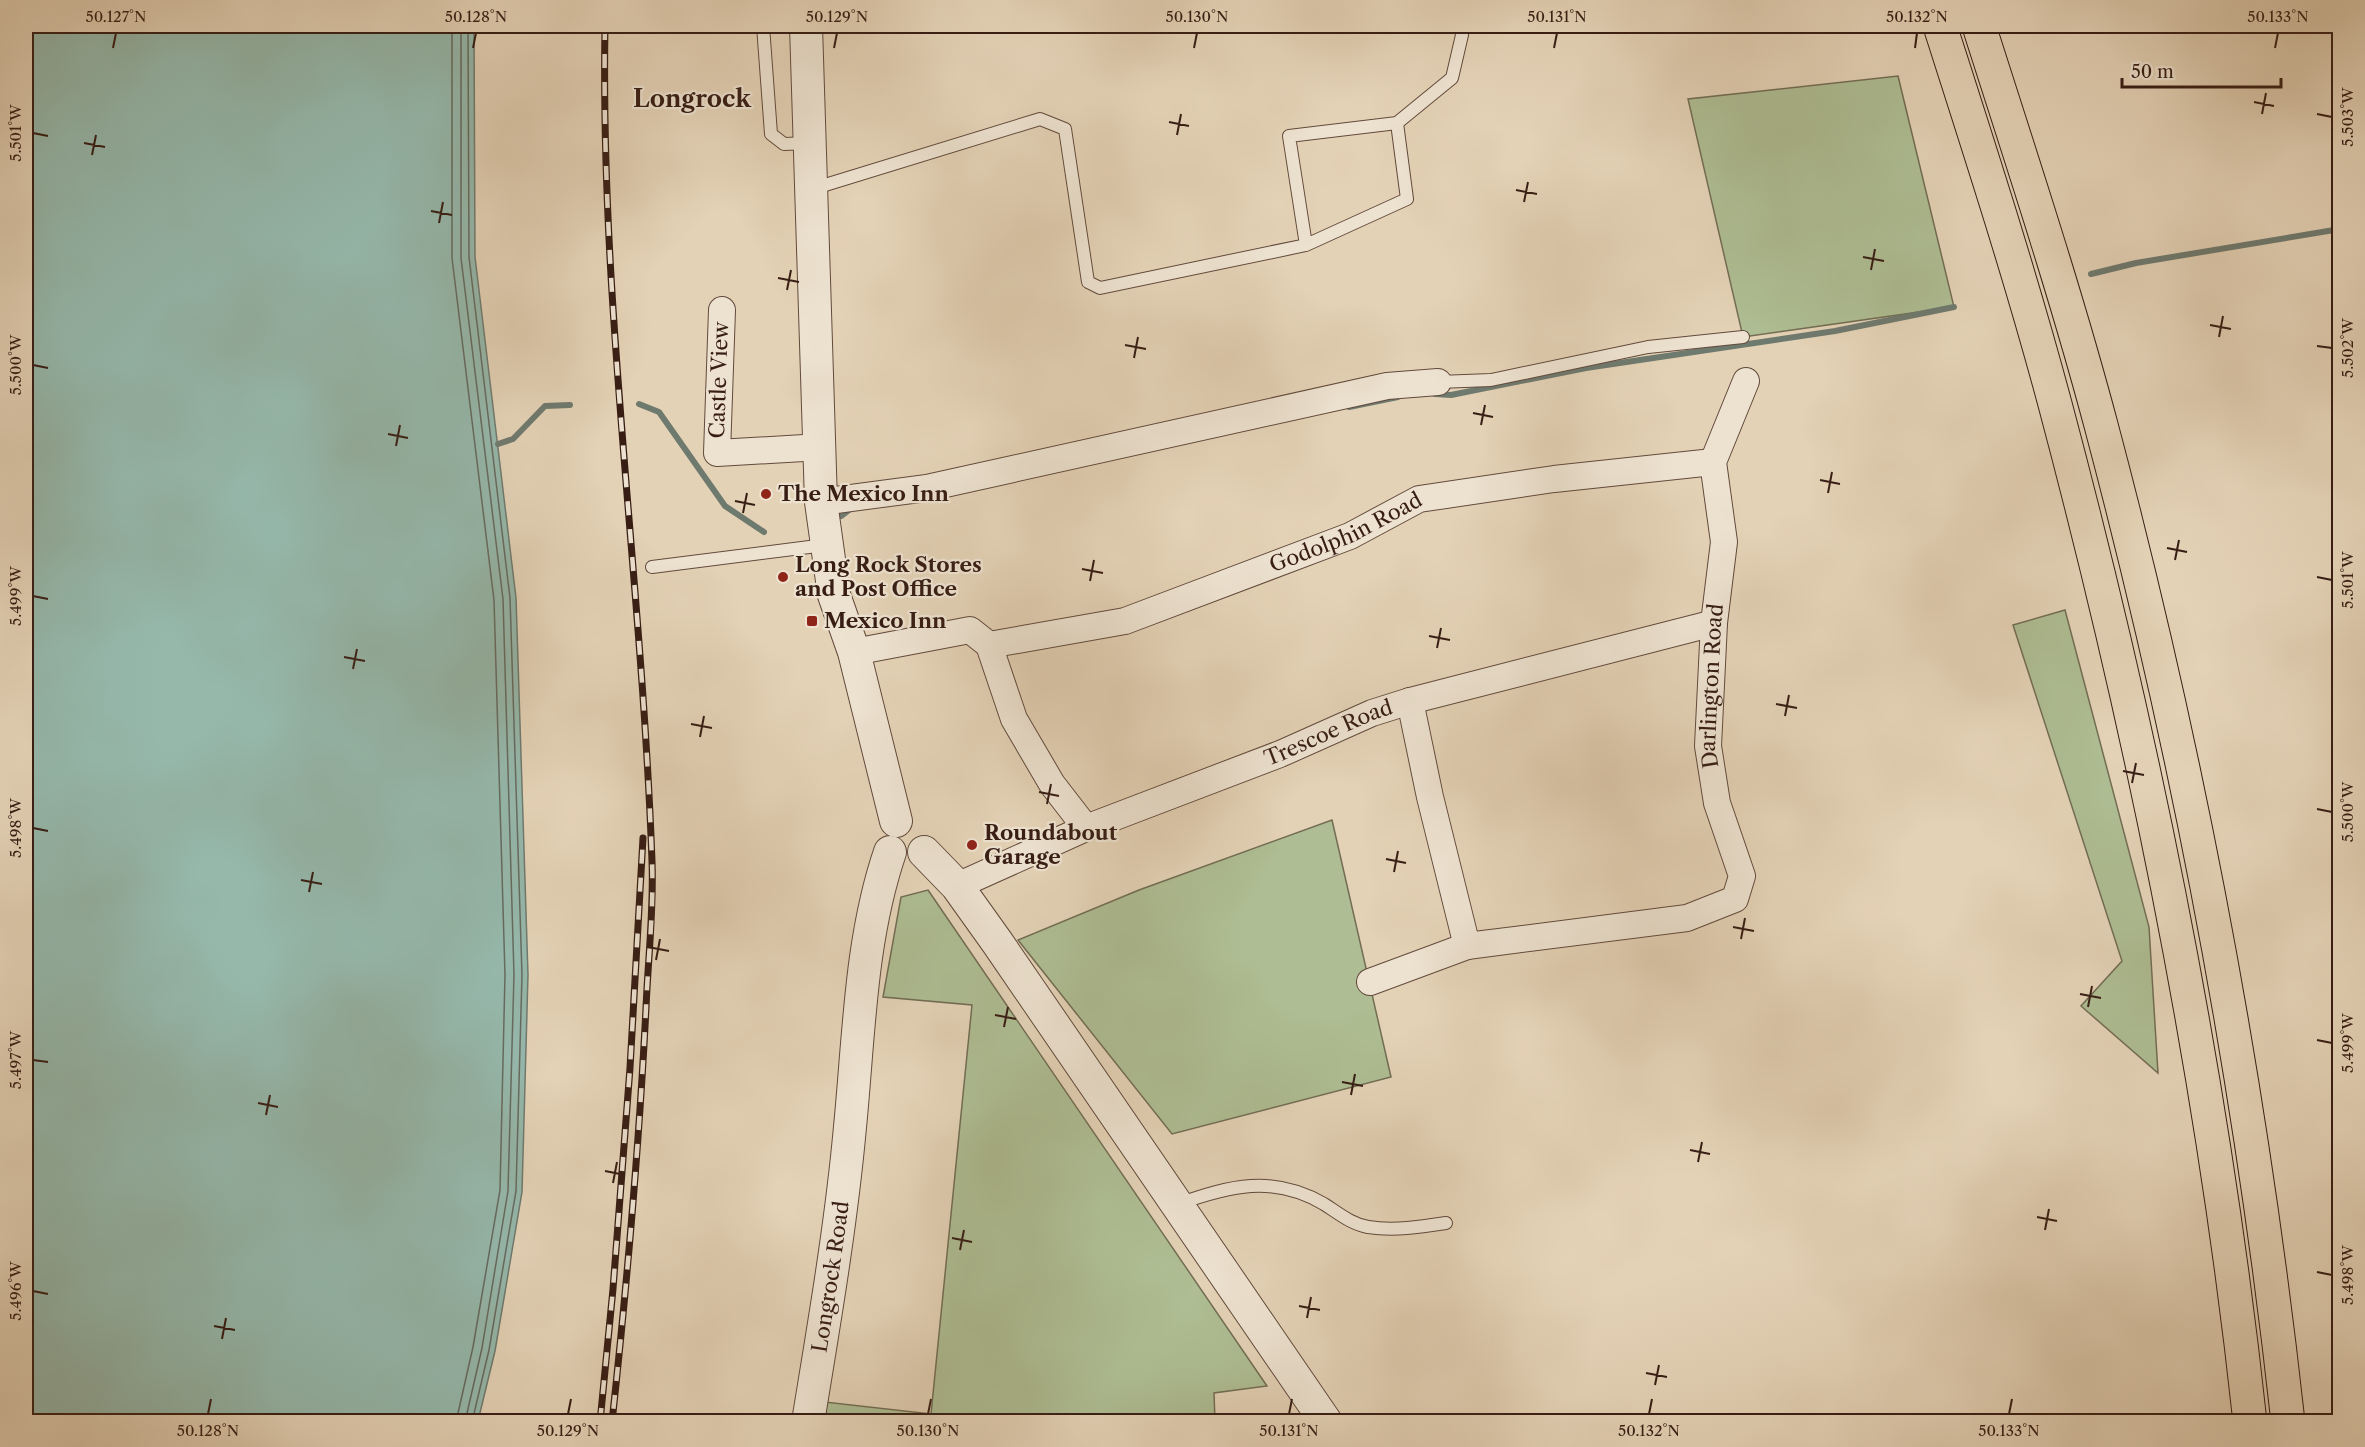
<svg xmlns="http://www.w3.org/2000/svg" width="2365" height="1447" font-family="'Libre Caslon Text',serif">
  <style>
    .green { fill: #aebd93; stroke: #726d54; stroke-width: 1.5 }
    .water { fill: #95b8ab; stroke: #6f7a6f; stroke-width: 1.5 }
    .lines { fill: none; stroke-linecap: round; stroke-linejoin: round }
    .shore { stroke: #666a60; stroke-width: 1.5 }
    .stream { stroke: #6f7a6f; stroke-width: 6 }
    .service-casing { stroke: #624a3c; stroke-width: 14 }
    .minor-casing { stroke: #624a3c; stroke-width: 28 }
    .tertiary-casing { stroke: #624a3c; stroke-width: 34 }
    .trunk-casing { stroke: #371d14; stroke-width: 35 }
    .service { stroke: #ede2d0; stroke-width: 12 }
    .minor { stroke: #ede2d0; stroke-width: 26 }
    .tertiary { stroke: #ede2d0; stroke-width: 32 }
    .trunk { stroke: #e4d2b6; stroke-width: 33 }
    .rail-casing { stroke: #371d14; stroke-width: 7 }
    .rail { stroke: #ede2d0; stroke-width: 4.5; stroke-dasharray: 14; stroke-linecap: butt }
    .ticks { fill: none; stroke: #371d14; stroke-width: 2 }
    .poi-dot { fill: #8f2418; stroke: #ede2d0; stroke-width: 2 }
    .labels { text-anchor: middle; stroke-width: 4.5; stroke-linejoin: round; paint-order: stroke }
    .street-label { font-size: 21px; fill: #371d14; stroke: #ede2d0 }
    .poi-label { font-size: 21px; font-weight: bold; fill: #371d14; stroke: #ede2d0; text-anchor: start }
    .quarter-label { font-size: 24px; font-weight: bold; fill: #371d14; stroke: #ede2d0 }
    .neatline { fill: none; stroke: #371d14; stroke-width: 2 }
    .ticks-label { font-size: 15px; text-anchor: middle; fill: #371d14 }
  </style>
  <rect width="100%" height="100%" fill="#e4d2b6"/>
  <filter id="stains"><feTurbulence type="fractalNoise" baseFrequency=".00333" numOctaves="4"/><feColorMatrix values="0 0 0 0 .2 0 0 0 0 .09 0 0 0 0 .02 0 0 0 .5 -.17"/></filter>
  <radialGradient id="worn" r=".72"><stop offset=".6" stop-color="#630" stop-opacity="0"/><stop offset="1" stop-color="#630" stop-opacity=".3"/></radialGradient>
  <path class="green" d="M1898,76L1954,307L1743,337L1688,99Z
    M2065,610L2149,927L2158,1073L2081,1006L2122,961L2013,625Z
    M1332,820L1391,1077L1172,1134L1018,940L1139,890Z
    M928,890L1267,1386L1214,1393L1215,1421L822,1422L825,1402L931,1414L972,1005L883,997L901,897Z"/>
  <path class="water" d="M26,26H474L475,257L516,598L528,975L522,1192L495,1351L478,1421H26Z"/>
  <g class="lines">
    <path class="shore" d="M452,26V258L494,600L505,975L500,1190L473,1347L456,1422
      M461,26V258L503,599L514,975L508,1191L482,1348L465,1422
      M468,26L469,257L510,598L522,975L516,1191L489,1350L472,1422"/>
    <path class="stream" d="M2091,274L2136,263L2340,229
      M1435,394L1451,395L1586,368L1835,331L1954,307
      M639,404L659,412L725,506L764,532
      M1349,407L1398,397
      M498,444L513,439L545,406L570,405
      M841,516L854,506"/>
    <defs>
      <path id="service" d="M763,26L771,134L784,144L810,143
        M812,189L1040,119L1065,129L1088,282L1100,288L1306,245L1289,136L1397,123L1452,78L1462,35L1460,26
        M1306,245L1407,199L1397,123
        M1438,382L1491,380L1648,347L1743,337
        M652,567L825,545
        M1178,1204C1229,1186 1273,1174 1324,1204C1338,1213 1351,1224 1368,1227C1394,1231 1420,1227 1446,1223"/>
      <g id="minor">
        <path d="M722,310L717,453L821,447"/>
        <path d="M821,502L927,488L1387,386L1438,382"/>
        <path id="s1" d="M989,645L1125,621L1350,536L1419,499L1554,479L1713,462"/>
        <path d="M854,652L970,630L989,645L1014,719L1052,784L1086,828"/>
        <path id="s2" d="M1410,701L1430,797L1467,946L1687,918L1735,899L1742,876L1717,803L1708,746L1714,623L1724,542L1713,462L1746,381"/>
        <path id="s3" d="M957,886L1086,828L1280,754L1372,713L1410,701L1714,623"/>
        <path d="M1370,982L1467,946"/>
      </g>
      <g id="tertiary">
        <path d="M806,26L821,502L834,595L854,652L896,821"/>
        <path d="M924,852L957,886L997,942L1326,1422"/>
        <path id="s4" d="M808,1422C824,1324 841,1226 850,1127C859,1036 860,940 890,852"/>
      </g>
      <path id="trunk" d="M1940,26C1980,151 2021,277 2055,404C2144,738 2213,1078 2250,1422
        M1979,26C2021,158 2065,290 2101,425C2188,752 2251,1085 2288,1422"/>
    </defs>
    <use href="#service" class="service-casing"/>
    <use href="#minor" class="minor-casing"/>
    <use href="#tertiary" class="tertiary-casing"/>
    <use href="#trunk" class="trunk-casing"/>
    <use href="#service" class="service"/>
    <use href="#minor" class="minor"/>
    <use href="#tertiary" class="tertiary"/>
    <use href="#trunk" class="trunk"/>
    <defs>
      <path id="rail" d="M605,26C600,305 642,582 652,861C654,909 648,959 646,1008C639,1146 627,1284 612,1422
        M600,1422L613,1289L630,1068L643,838"/>
    </defs>
    <use href="#rail" class="rail-casing"/>
    <use href="#rail" class="rail"/>
  </g>
  <path class="ticks" d="M113,48L116,33M473,48L476,33M834,48L837,33M1194,48L1197,33M1554,48L1557,33M1915,48L1917,33M2275,48L2278,33M2254,102L2274,106M2262,114L2266,93M2317,114L2332,117M1169,122L1189,126M33,133L48,136M1177,135L1181,114M84,143L105,147M92,155L96,135M1516,190L1537,194M1524,202L1528,182M431,211L452,215M439,223L443,202M1863,257L1884,261M1871,270L1875,249M778,278L799,282M787,290L791,270M2210,325L2231,329M2219,337L2223,316M1125,345L1146,349M2317,346L2332,348M1134,358L1138,337M33,365L48,368M1473,413L1493,417M1481,425L1485,405M388,434L408,438M396,446L400,425M1820,480L1840,484M1828,493L1832,472M735,501L755,505M743,513L747,493M2167,548L2187,552M2175,560L2179,540M1082,569L1103,573M2317,577L2332,580M1090,581L1094,560M33,596L48,599M1429,636L1450,640M1437,648L1441,628M344,657L365,661M353,669L357,649M1776,704L1797,708M1785,716L1789,695M691,724L712,728M700,737L704,716M2123,771L2144,775M2132,783L2136,763M1039,792L1059,796M1047,804L1051,784M2317,809L2332,812M33,828L48,831M1386,859L1406,863M1394,872L1398,851M301,880L322,884M309,892L313,872M1733,927L1754,931M1741,939L1745,918M648,947L669,951M656,960L660,939M2080,994L2101,998M2088,1007L2092,986M995,1015L1016,1019M1004,1027L1008,1007M2317,1040L2332,1043M33,1060L48,1062M1342,1082L1363,1086M1351,1095L1355,1074M258,1103L278,1107M266,1115L270,1095M1690,1150L1710,1154M1698,1162L1702,1142M605,1171L625,1175M613,1183L617,1162M2037,1217L2057,1221M2045,1230L2049,1209M952,1238L972,1242M960,1250L964,1230M2317,1272L2332,1275M33,1291L48,1294M1299,1306L1320,1310M1307,1318L1311,1297M214,1326L235,1330M222,1339L226,1318M1646,1373L1667,1377M1655,1385L1659,1365M208,1414L211,1399M568,1414L571,1399M928,1414L931,1399M1289,1414L1292,1399M1649,1414L1652,1399M2009,1414L2012,1399"/>
  <g class="poi-dot">
    <circle cx="766" cy="494" r="6"/>
    <circle cx="783" cy="577" r="6"/>
    <rect x="806" y="615" width="12" height="12" rx="3"/>
    <circle cx="972" cy="845" r="6"/>
  </g>
  <g class="labels">
    <g class="street-label">
      <text transform="translate(719 380) rotate(-88)" y="7">Castle View</text>
      <text dy="7" stroke="none"><textPath href="#s1" startOffset="376">Godolphin Road</textPath></text>
      <text dy="7" stroke="none"><textPath href="#s2" startOffset="744">Darlington Road</textPath></text>
      <text dy="7" stroke="none"><textPath href="#s3" startOffset="402">Trescoe Road</textPath></text>
      <text dy="7" stroke="none"><textPath href="#s4" startOffset="147">Longrock Road</textPath></text>
    </g>
    <g class="poi-label">
      <text x="778" y="501">The Mexico Inn</text>
      <text x="795" y="572">Long Rock Stores<tspan x="795" dy="24">and Post Office</tspan></text>
      <text x="824" y="628">Mexico Inn</text>
      <text x="984" y="840">Roundabout<tspan x="984" dy="24">Garage</tspan></text>
    </g>
    <g class="quarter-label">
      <text x="692" y="107">Longrock</text>
    </g>
  </g>
  <rect width="2365" height="1447" fill="none" stroke="#e4d2b6" stroke-width="66"/>
  <path d="M2122 78v9h159v-9" fill="none" stroke="#371d14" stroke-width="3"/>
  <text x="2131" y="78" font-size="18" fill="#371d14" stroke="#ede2d0" stroke-width="4.5" paint-order="stroke">50 m</text>
  <rect x="33" y="33" width="2299" height="1381" class="neatline"/>
  <g class="ticks-label">
    <text x="116" y="22">50.127°N</text>
    <text x="476" y="22">50.128°N</text>
    <text x="837" y="22">50.129°N</text>
    <text x="1197" y="22">50.130°N</text>
    <text x="1557" y="22">50.131°N</text>
    <text x="1917" y="22">50.132°N</text>
    <text x="2278" y="22">50.133°N</text>
    <text transform="translate(2348 117) rotate(-90)" y="5">5.503°W</text>
    <text transform="translate(16 133) rotate(-90)" y="5">5.501°W</text>
    <text transform="translate(2348 348) rotate(-90)" y="5">5.502°W</text>
    <text transform="translate(16 365) rotate(-90)" y="5">5.500°W</text>
    <text transform="translate(2348 580) rotate(-90)" y="5">5.501°W</text>
    <text transform="translate(16 596) rotate(-90)" y="5">5.499°W</text>
    <text transform="translate(2348 812) rotate(-90)" y="5">5.500°W</text>
    <text transform="translate(16 828) rotate(-90)" y="5">5.498°W</text>
    <text transform="translate(2348 1043) rotate(-90)" y="5">5.499°W</text>
    <text transform="translate(16 1060) rotate(-90)" y="5">5.497°W</text>
    <text transform="translate(2348 1275) rotate(-90)" y="5">5.498°W</text>
    <text transform="translate(16 1291) rotate(-90)" y="5">5.496°W</text>
    <text x="208" y="1436">50.128°N</text>
    <text x="568" y="1436">50.129°N</text>
    <text x="928" y="1436">50.130°N</text>
    <text x="1289" y="1436">50.131°N</text>
    <text x="1649" y="1436">50.132°N</text>
    <text x="2009" y="1436">50.133°N</text>
  </g>
  <rect width="100%" height="100%" filter="url(#stains)"/>
  <rect width="100%" height="100%" fill="url(#worn)"/>
</svg>
